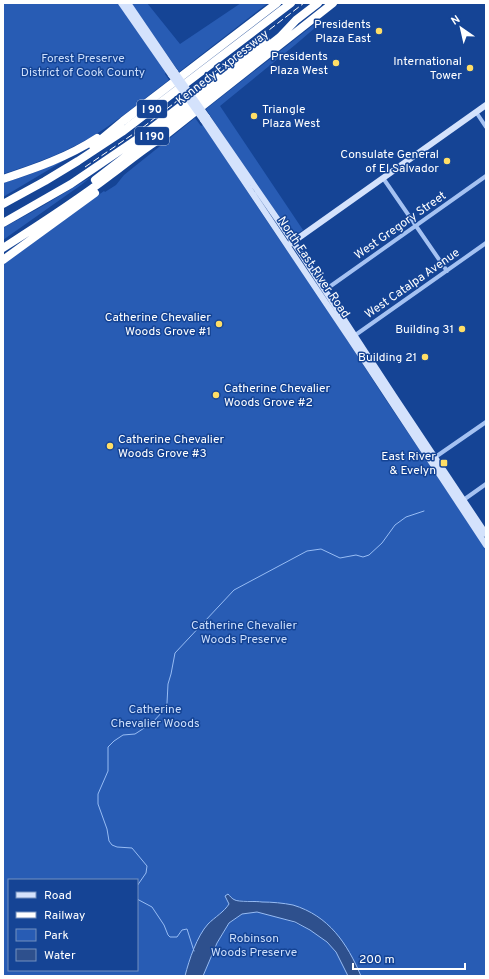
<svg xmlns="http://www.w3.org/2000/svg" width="489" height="979" font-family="Overpass,sans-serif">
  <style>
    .green { fill: #285cb4; fill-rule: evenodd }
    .water { fill: #2e508d; stroke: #97bcf4 }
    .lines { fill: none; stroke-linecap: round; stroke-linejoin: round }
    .stream { stroke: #97bcf4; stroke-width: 1 }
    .street { stroke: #a5c2f2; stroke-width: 4 }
    .secondary { stroke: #d4e2fc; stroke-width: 6 }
    .highway { stroke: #fff; stroke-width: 8 }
    .rail { stroke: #fff; stroke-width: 1; stroke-dasharray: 7 3; stroke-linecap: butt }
    .secondary-bridge { stroke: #d4e2fc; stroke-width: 6 }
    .poi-dot { fill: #ffde66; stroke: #154495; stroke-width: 1.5 }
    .labels { text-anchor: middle; stroke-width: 3; stroke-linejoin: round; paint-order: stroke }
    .shield { fill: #154495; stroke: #b9c7df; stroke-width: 1 }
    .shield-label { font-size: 11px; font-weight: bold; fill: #fff }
    .poi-label { font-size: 12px; fill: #fff; stroke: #154495; text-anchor: end }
    .park-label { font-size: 12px; fill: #cddffc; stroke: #154495 }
    .street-label { font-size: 12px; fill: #fff; stroke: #154495 }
  </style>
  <rect width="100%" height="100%" fill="#154495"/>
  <path class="green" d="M3,3H118L166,72L165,74L169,80C146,97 124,116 101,131C70,151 37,163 3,174Z
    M131,3H147L180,44L241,3H268L179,72Z
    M321,19L323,21L295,45L220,106L303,230C297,234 295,235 288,231L230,146L206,109Z
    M195,118L201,126L203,125L283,245L312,286L384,397L486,549V976H361C348,945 326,913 291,905C281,903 271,902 261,902C252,901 239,898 231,903C227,905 226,909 223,912C218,916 213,919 209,924C197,936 189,960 185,976H3V264L104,191L105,192L116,185L124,175ZM9,880H137V970H9Z
    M65,160L3,197V183L28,175Z
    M91,177L81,185L3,240V228L41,207Z
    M257,912C286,919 316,927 335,951C341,958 344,968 348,976H203L217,943L229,923L242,914Z"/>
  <path class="water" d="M228,894C230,896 232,899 235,900C238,902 257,901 262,902C272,902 283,903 293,905C329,916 347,943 361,976H348L336,952L327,942L310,930L295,922L257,912L242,914L229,923L217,943L203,976H185C189,960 197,936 208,924C215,917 224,912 229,904L225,896Z"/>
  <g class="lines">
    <path class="stream" d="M137,886L146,873L147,866L132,848L117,847L112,845L109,841L107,829L98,804V794L108,771V747L114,741L123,735L135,734L152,723L164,710L167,703L168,684L171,674L175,653L234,590L307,551L321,549L340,558L356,555L363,557L369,555L382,543L395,525L406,517L424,511
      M137,899L152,907L164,925L168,935L170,937H177L182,930L187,929L194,951"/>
    <path class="street" d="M476,112L486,127
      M383,178L447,271
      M325,290L486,176
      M354,336L486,243
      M434,458L486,422
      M462,501L486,484"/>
    <path class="secondary" d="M121,3L171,75
      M128,3L175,72
      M207,117L298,249L394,396L486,534
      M203,120L350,339L486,545
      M290,244L486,105"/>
    <path class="highway" d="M93,146L123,121L277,3
      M3,179C36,168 68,157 97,138
      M95,180L215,88L280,37L296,20L318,3
      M3,204L45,181L78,161L122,132L291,3
      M3,223L71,184L143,135L266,41
      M3,248C39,225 75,202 109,176C127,163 144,148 163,137L333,3
      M3,260L95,193"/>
    <path class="rail" d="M85,167L142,128L304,3"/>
    <path class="secondary-bridge" d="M175,72L207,117
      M171,75L203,120"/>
  </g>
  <g class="poi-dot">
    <circle cx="379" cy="31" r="4"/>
    <circle cx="336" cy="63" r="4"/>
    <circle cx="470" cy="68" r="4"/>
    <circle cx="254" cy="116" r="4"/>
    <circle cx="447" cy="161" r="4"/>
    <circle cx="219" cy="324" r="4"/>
    <circle cx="462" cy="329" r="4"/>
    <circle cx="425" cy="357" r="4"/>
    <circle cx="216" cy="395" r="4"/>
    <circle cx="110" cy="446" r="4"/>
    <rect x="440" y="459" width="8" height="8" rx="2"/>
  </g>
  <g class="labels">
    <g class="shield">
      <rect x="137" y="100" width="30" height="18" rx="3"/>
      <rect x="135" y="127" width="34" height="18" rx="3"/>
    </g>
    <g class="shield-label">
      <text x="152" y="113">I 90</text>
      <text x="152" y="140">I 190</text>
    </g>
    <g class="poi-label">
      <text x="371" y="28">Presidents<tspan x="371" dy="14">Plaza East</tspan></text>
      <text x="328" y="60">Presidents<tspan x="328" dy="14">Plaza West</tspan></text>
      <text x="462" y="65">International<tspan x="462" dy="14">Tower</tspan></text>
      <text x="262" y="113" text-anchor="start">Triangle<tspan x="262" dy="14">Plaza West</tspan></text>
      <text x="439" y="158">Consulate General<tspan x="439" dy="14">of El Salvador</tspan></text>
      <text x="211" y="321">Catherine Chevalier<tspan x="211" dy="14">Woods Grove #1</tspan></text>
      <text x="454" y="333">Building 31</text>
      <text x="417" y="361">Building 21</text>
      <text x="224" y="392" text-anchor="start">Catherine Chevalier<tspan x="224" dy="14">Woods Grove #2</tspan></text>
      <text x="118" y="443" text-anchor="start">Catherine Chevalier<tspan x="118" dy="14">Woods Grove #3</tspan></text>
      <text x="436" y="460">East River<tspan x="436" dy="14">&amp; Evelyn</tspan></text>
    </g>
    <g class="park-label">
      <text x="83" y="62">Forest Preserve<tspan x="83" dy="14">District of Cook County</tspan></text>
      <text x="244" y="629">Catherine Chevalier<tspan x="244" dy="14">Woods Preserve</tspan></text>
      <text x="155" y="713">Catherine<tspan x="155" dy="14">Chevalier Woods</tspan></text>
      <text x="254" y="942">Robinson<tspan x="254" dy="14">Woods Preserve</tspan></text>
    </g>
    <g class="street-label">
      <text transform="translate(222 67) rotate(-38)" y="4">Kennedy Expressway</text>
      <text transform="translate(400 225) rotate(-35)" y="4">West Gregory Street</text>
      <text transform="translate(314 267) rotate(56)" y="4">North East River Road</text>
      <text transform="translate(412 283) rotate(-35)" y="4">West Catalpa Avenue</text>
    </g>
  </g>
  <rect width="489" height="979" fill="none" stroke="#ffffff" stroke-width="8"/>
  <rect x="8" y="879" width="130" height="92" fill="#154495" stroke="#738fbf"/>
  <rect x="16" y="892" width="20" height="6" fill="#d4e2fc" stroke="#738fbf"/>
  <text x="44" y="899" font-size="12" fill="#ffffff">Road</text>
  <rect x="16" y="912" width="20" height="6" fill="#ffffff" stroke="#738fbf"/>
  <text x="44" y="919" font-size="12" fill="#ffffff">Railway</text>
  <rect x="16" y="929" width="20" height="12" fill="#285cb4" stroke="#738fbf"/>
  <text x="44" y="939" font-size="12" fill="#ffffff">Park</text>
  <rect x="16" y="949" width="20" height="12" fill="#2e508d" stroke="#738fbf"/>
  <text x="44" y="959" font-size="12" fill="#ffffff">Water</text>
  <g transform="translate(461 28) rotate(326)" stroke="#154495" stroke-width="3" paint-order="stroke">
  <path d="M0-3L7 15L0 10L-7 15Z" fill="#ffffff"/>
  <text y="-6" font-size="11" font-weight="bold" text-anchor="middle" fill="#ffffff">N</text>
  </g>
  <path d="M353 963v6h112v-6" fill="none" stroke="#ffffff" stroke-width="2"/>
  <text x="359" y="963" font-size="12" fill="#ffffff" stroke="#154495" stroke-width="3" paint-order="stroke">200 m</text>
</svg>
